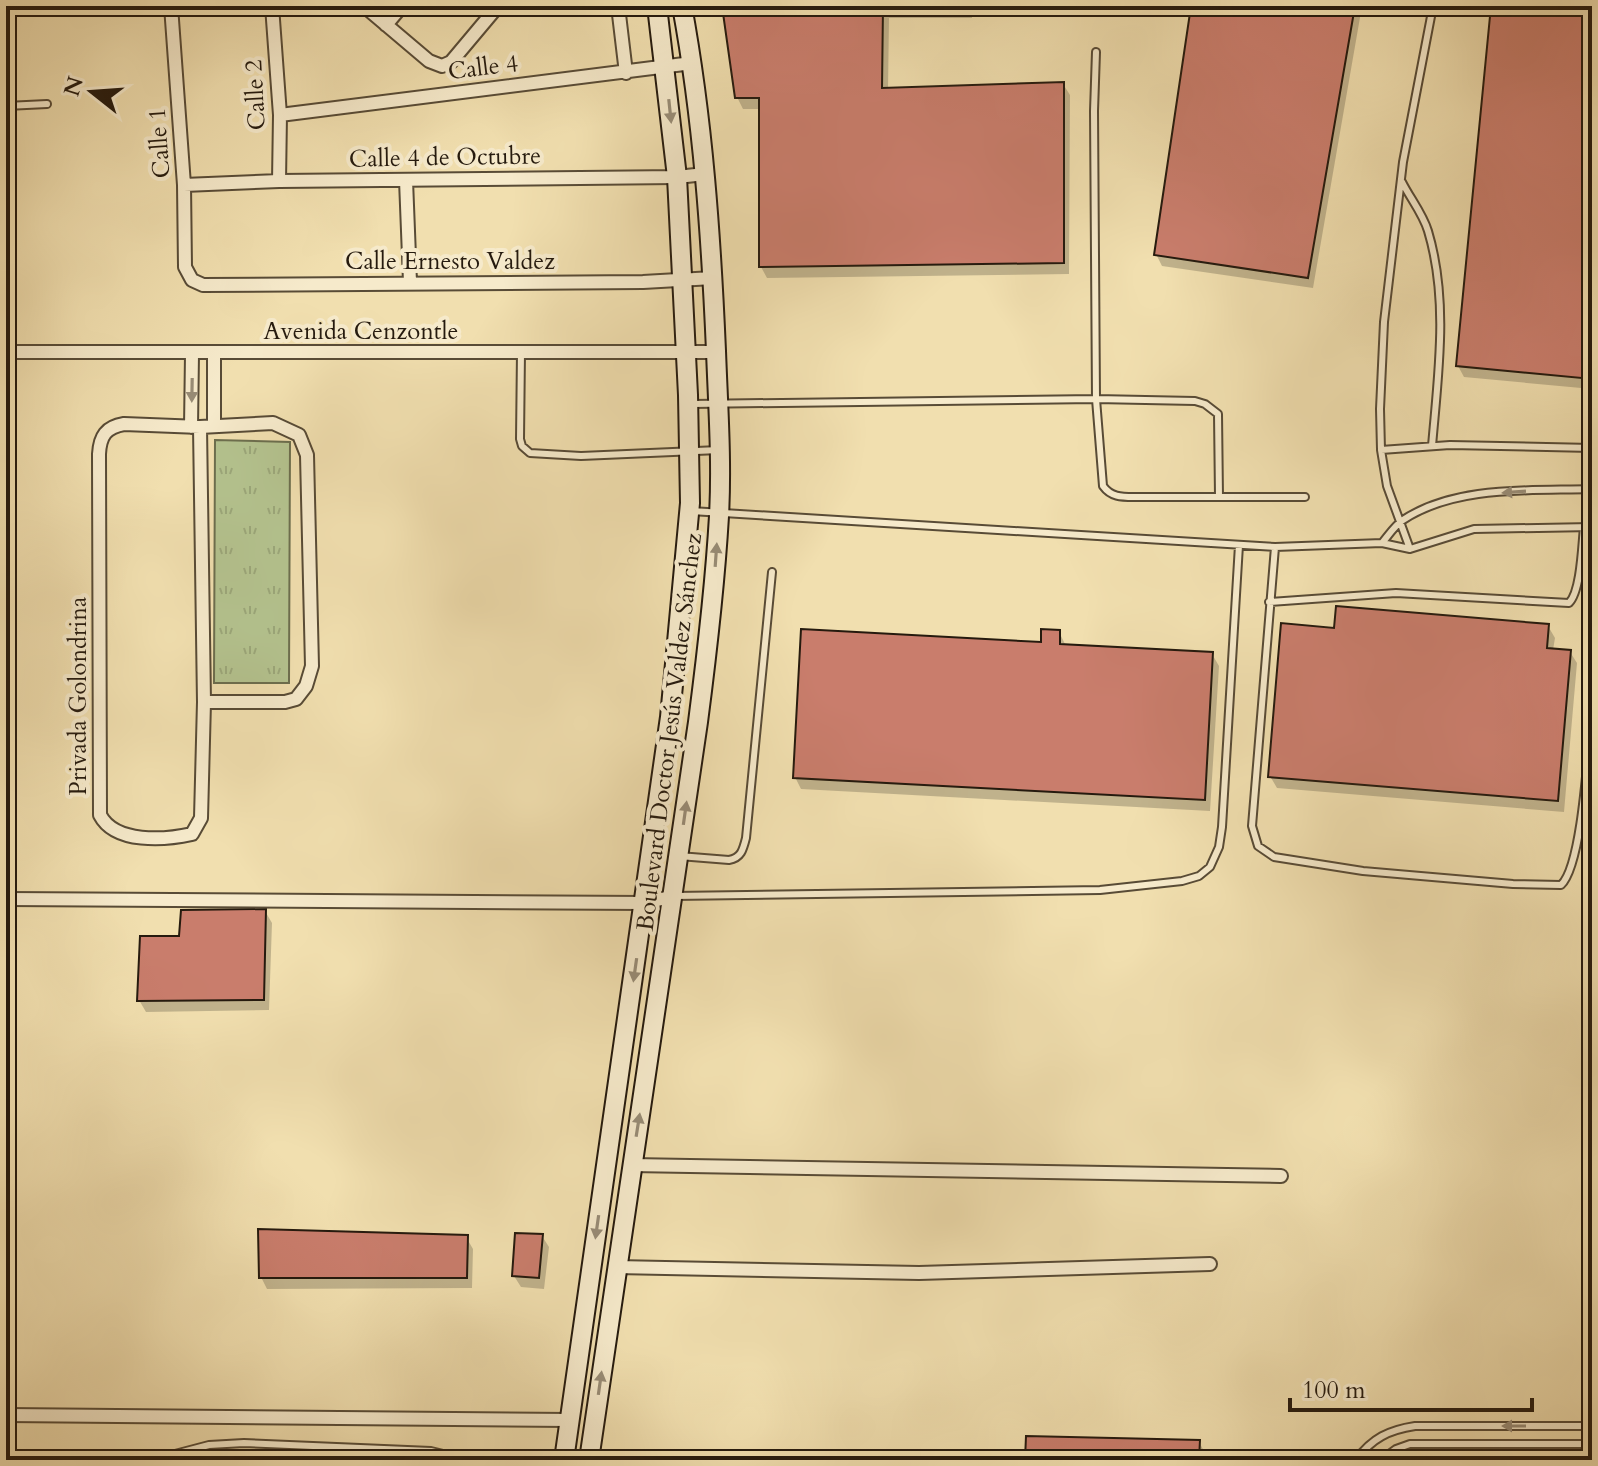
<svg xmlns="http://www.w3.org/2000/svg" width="1598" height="1466" font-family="Cardo,serif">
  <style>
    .grass { fill: url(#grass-tufts); stroke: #6c6e4e; stroke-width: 2 }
    .shadow { fill: #0003 }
    .building { fill: #c97d6c; stroke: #251a0e; stroke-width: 2 }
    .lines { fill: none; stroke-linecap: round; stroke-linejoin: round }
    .lane-casing { stroke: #584b36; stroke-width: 10 }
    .street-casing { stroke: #584b36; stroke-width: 16 }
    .secondary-casing { stroke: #251a0e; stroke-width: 22 }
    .lane { stroke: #f6eacb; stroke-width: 6 }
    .street { stroke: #f6eacb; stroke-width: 12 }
    .secondary { stroke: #f6eacb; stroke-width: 18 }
    .oneway { fill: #988c76 }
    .labels { text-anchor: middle; stroke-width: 8; stroke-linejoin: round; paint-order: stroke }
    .street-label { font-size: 24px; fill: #251a0e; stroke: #f6eacb }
  </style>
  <defs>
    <pattern id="grass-tufts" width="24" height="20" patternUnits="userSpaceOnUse" patternTransform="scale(2)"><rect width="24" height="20" fill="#b4c38f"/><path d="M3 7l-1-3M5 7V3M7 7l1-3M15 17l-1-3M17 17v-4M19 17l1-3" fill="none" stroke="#9ba77a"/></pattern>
  </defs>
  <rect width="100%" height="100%" fill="#f1dfaf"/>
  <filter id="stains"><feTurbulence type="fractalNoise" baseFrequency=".0025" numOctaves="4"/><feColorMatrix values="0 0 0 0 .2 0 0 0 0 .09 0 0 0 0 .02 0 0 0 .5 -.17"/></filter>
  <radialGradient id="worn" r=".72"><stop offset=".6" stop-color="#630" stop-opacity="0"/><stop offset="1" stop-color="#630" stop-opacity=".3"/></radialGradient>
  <path class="grass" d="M215,440L290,442L289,683H214Z"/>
  <path class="shadow" d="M724,6H972V18H889L888,90L1063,84L1070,95L1069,274L767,278L761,267V109H743L737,97Z
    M1193,6H1362L1313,288L1162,266L1156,254Z
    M1493,6H1592V389L1464,377L1458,366Z
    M1548,626L1555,638L1553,650L1570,652L1577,663L1564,812L1277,788L1270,776L1336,630Z
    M1059,632L1066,646L1212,654L1219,666L1210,811L801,789L795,777L1043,644Z
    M265,911L272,923L269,1010L146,1012L139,1000L181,938Z
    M542,1236L549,1247L544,1289L521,1287L514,1276Z
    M466,1237L473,1249L472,1288L267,1289L261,1277Z
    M1199,1442L1205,1453V1460H1027Z"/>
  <path class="building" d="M722,6H967L883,7L882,88L1064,82V263L759,267V98H735Z
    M1191,6H1355L1308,278L1154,255Z
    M1491,6H1592V379L1456,366Z
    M1336,606L1549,624L1547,648L1571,650L1558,801L1268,777L1281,623L1334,628Z
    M801,629L1041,642V629L1060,630V644L1213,652L1205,800L793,778Z
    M266,909L264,1000L137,1001L140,936H179L181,910Z
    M258,1229L468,1235L467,1278H259Z
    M515,1233L543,1234L539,1278L512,1276Z
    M1026,1436L1200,1440L1199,1460H1025Z
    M216,1451L410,1457V1460H216Z"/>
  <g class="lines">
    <defs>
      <path id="lane" d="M1096,52L1094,111L1096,399L1103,486C1111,497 1121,497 1134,497H1305
        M6,106L47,104
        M1402,182C1410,198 1423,214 1428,231C1449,301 1438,375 1432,446
        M521,352L520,439L522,446L530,453L581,456L719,450
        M692,404L1096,399L1195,401L1205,404L1218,414L1219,497
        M1381,450L1450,445L1592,448
        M1592,489C1531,491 1456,485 1403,520C1395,525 1388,536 1382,543L1410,549L1474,529L1592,527
        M691,511L1275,547L1382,543
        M1275,547L1252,826L1258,846L1274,857L1363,871L1513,884L1561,885C1583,864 1588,745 1592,710
        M1410,549L1387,486L1381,450L1380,409L1384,322L1403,162L1433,6
        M1269,602L1396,593L1569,603C1581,591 1582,545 1584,527
        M679,856L729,860C741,858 743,850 746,838L772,572
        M674,896L1100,890L1182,881L1199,876L1210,867L1219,847L1222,827L1239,545
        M152,1460L209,1445L244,1443L431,1451L468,1460
        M1272,1460L1356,1459
        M1356,1460C1372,1438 1389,1430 1415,1426H1592
        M1381,1460L1396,1449L1410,1444H1592"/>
      <path id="street" d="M171,6L184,185L185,267L192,280L203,285L643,282L713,278
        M272,6L280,115L279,181
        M364,6L429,61L442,66L451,62L498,6
        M618,6L626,73
        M386,25L402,6
        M280,115L692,63
        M406,180L410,282
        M184,185L279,181L677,177L705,174
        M6,352H716
        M214,354V426
        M191,427L192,354
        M200,427L204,702L201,818L192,834C165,840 115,844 100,815L99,454C100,436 106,427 124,424L200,427L273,423L299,435L307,455L312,666L306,686L296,699L285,702H204
        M6,899L645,903L674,896
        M631,1165L1281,1176
        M616,1267L919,1273L1210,1264
        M6,1415L569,1420"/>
      <path id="secondary" d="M564,1460L670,717L690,503L688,395L677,177L657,6
        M589,1460L698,722C707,653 715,585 719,516C722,461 718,406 716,351C711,235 703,120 682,6"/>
    </defs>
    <use href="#lane" class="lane-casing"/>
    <use href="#street" class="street-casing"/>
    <use href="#secondary" class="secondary-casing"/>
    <use href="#lane" class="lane"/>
    <use href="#street" class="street"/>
    <use href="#secondary" class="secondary"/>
  </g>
  <defs><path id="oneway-solid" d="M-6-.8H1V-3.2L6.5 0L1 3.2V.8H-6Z" transform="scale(2)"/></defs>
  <g class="oneway">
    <use href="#oneway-solid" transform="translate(670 111) rotate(84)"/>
    <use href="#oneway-solid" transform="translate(192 390) rotate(91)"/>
    <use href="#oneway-solid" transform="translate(1514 492) rotate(176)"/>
    <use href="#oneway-solid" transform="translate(716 555) rotate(-86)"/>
    <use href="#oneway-solid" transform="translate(685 813) rotate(-82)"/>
    <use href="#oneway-solid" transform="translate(635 970) rotate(98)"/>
    <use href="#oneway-solid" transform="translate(638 1125) rotate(-81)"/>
    <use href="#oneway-solid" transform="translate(597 1227) rotate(98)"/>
    <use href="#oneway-solid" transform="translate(600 1383) rotate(-82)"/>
    <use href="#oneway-solid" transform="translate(1514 1426) rotate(-180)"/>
  </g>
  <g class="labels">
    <g class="street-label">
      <text transform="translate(483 67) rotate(-7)" y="8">Calle 4</text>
      <text transform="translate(255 95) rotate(-93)" y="8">Calle 2</text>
      <text transform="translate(159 143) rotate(-94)" y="8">Calle 1</text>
      <text transform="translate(445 157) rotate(-1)" y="8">Calle 4 de Octubre</text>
      <text x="450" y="269">Calle Ernesto Valdez</text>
      <text x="361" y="339">Avenida Cenzontle</text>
      <text transform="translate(78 696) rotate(-90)" y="8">Privada Golondrina</text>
      <text transform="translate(669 732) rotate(-83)" y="8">Boulevard Doctor Jesús Valdez Sánchez</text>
    </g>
  </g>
  <rect width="1598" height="1466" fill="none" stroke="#f1dfaf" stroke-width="32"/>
  <rect x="8" y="8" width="1582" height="1450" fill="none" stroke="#251a0e" stroke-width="4"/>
  <rect x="16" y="16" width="1566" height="1434" fill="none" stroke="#251a0e" stroke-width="2"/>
  <g transform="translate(92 92) rotate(287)" stroke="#f6eacb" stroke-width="6" paint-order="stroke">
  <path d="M0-6L14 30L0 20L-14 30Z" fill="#251a0e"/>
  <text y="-12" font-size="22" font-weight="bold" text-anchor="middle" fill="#251a0e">N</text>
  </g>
  <path d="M1290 1398v12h242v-12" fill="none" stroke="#251a0e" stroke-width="4"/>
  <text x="1302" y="1398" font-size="24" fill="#251a0e" stroke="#f6eacb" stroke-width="6" paint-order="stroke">100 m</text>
  <rect width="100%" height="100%" filter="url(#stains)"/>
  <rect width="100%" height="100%" fill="url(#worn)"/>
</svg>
